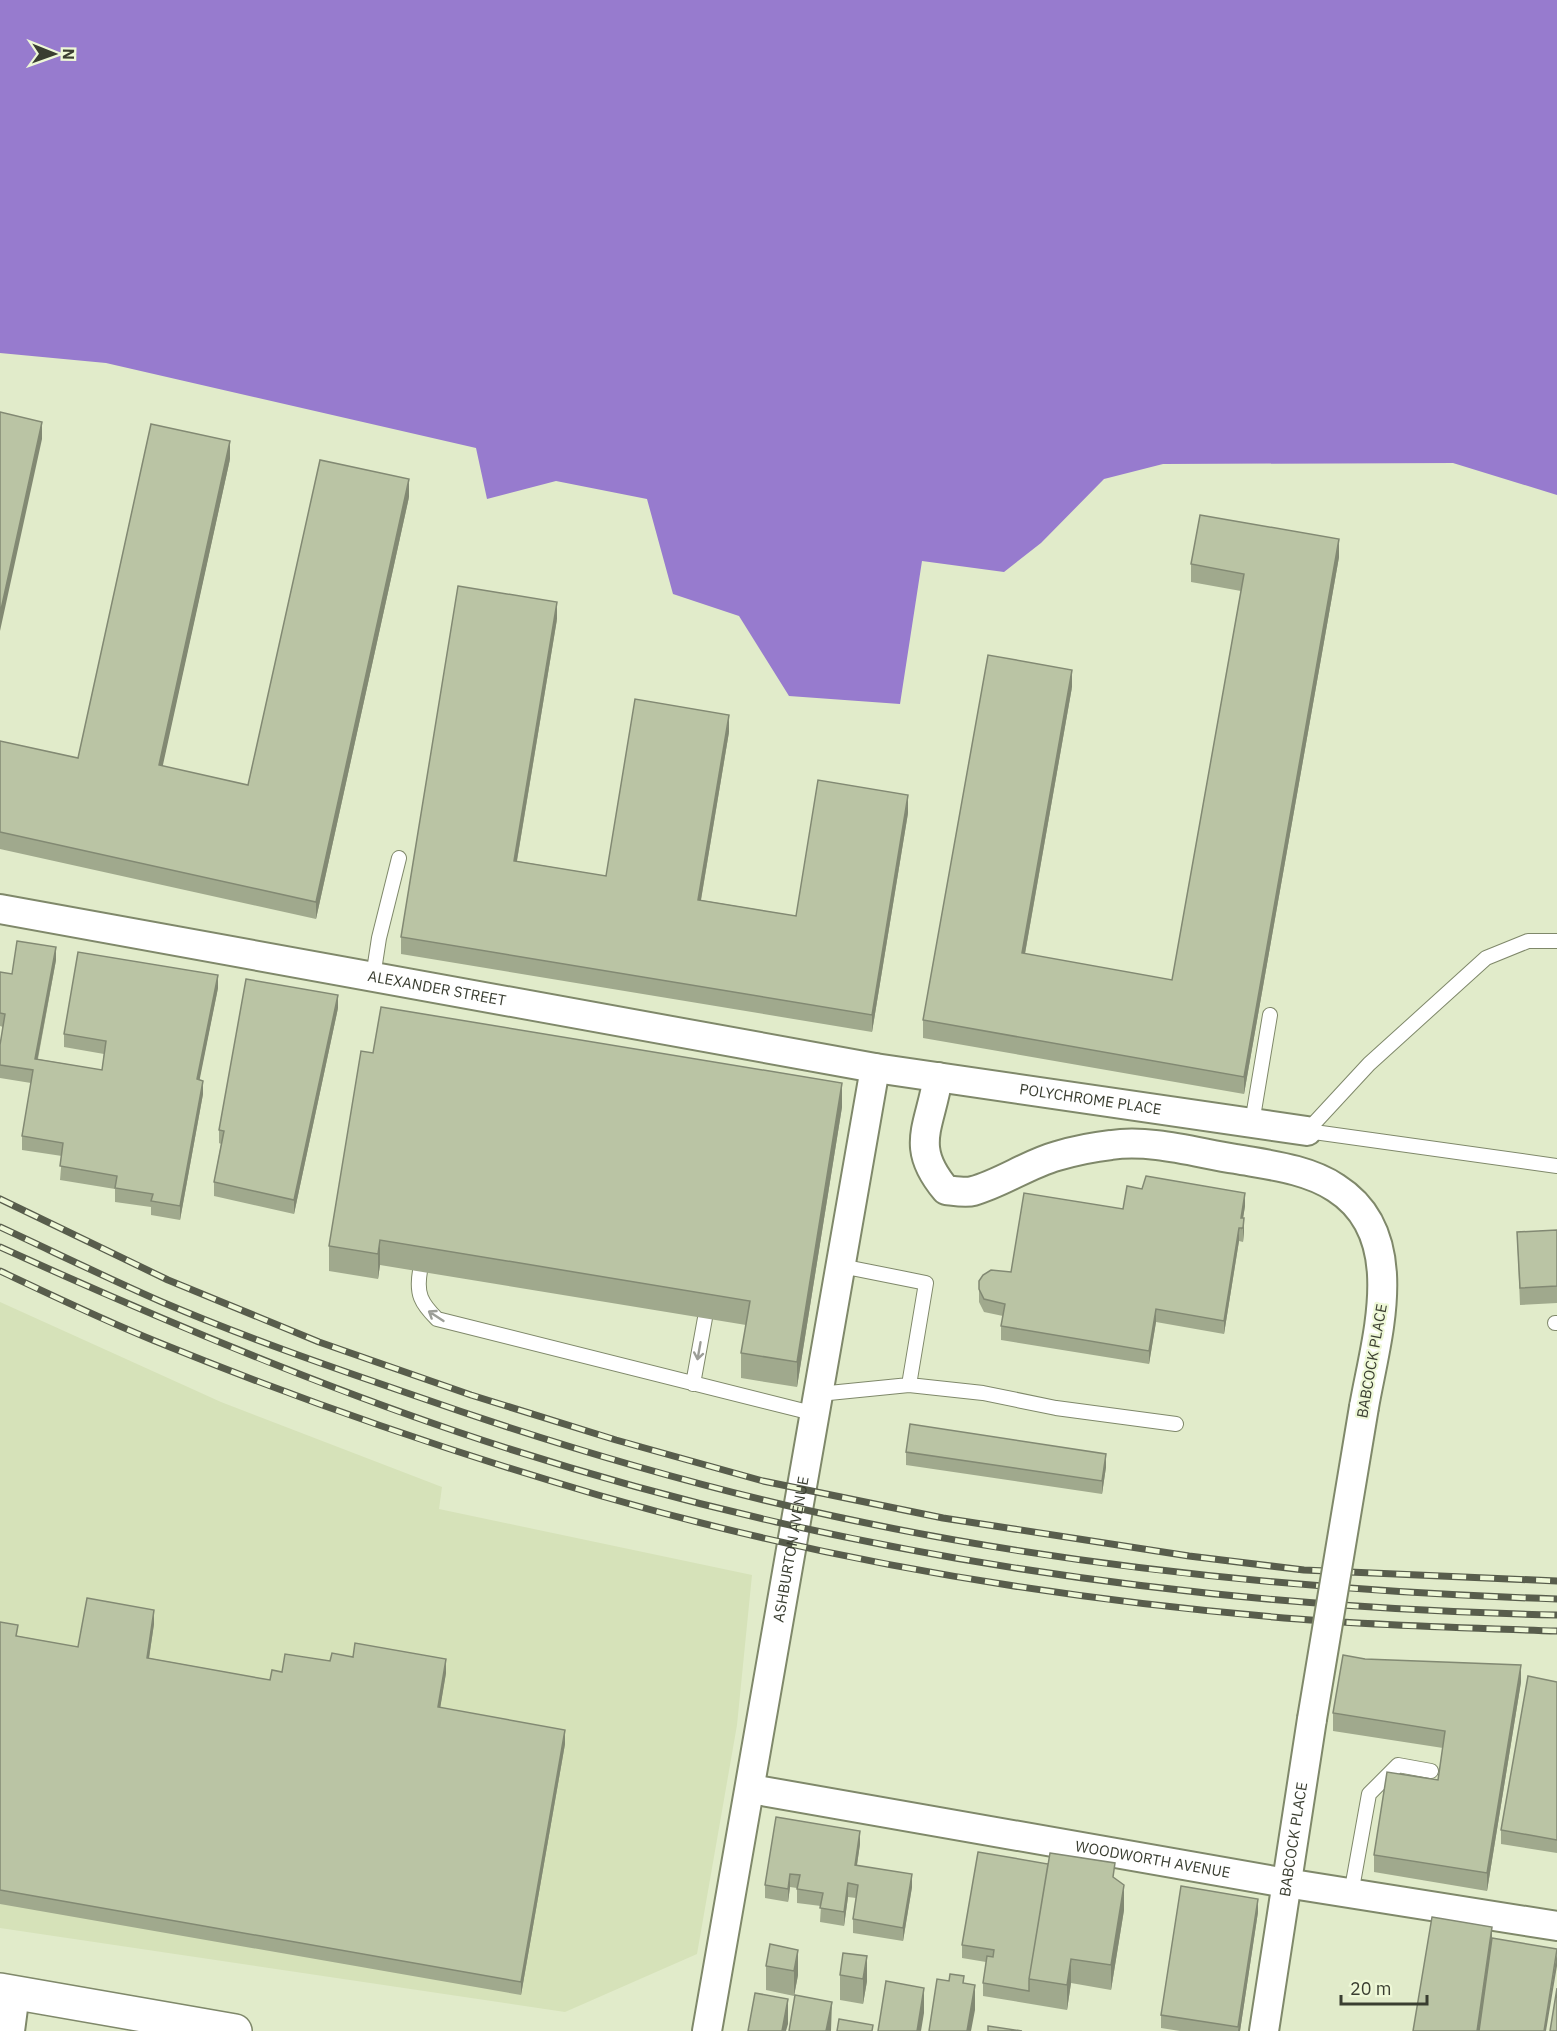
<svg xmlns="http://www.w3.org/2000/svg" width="1557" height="2031" font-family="'IBM Plex Sans',sans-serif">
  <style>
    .built { fill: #d6e2b9 }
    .water { fill: #977bce }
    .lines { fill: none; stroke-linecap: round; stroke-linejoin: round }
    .service-casing { stroke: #7f886a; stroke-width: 16 }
    .minor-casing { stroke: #7f886a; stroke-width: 32 }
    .tertiary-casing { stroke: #7f886a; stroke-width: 36 }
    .service { stroke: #fff; stroke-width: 14 }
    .minor { stroke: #fff; stroke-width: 28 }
    .tertiary { stroke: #fff; stroke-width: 33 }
    .rail-casing { stroke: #585d4c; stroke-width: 7 }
    .rail { stroke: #eef8d7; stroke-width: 4.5; stroke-dasharray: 14; stroke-linecap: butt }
    .minor-bridge-casing { stroke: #7f886a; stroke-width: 32; stroke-linecap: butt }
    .minor-bridge { stroke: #fff; stroke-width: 28 }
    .wall { fill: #a0a98d }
    .shaded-wall { fill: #828973 }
    .building { fill: #bac4a4; stroke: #828973; stroke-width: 1.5 }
    .oneway { stroke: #9c9e98 }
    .labels { text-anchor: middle; stroke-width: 4.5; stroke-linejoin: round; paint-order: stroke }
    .street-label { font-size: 15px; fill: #3a3e31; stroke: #eef8d7 }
  </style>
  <rect width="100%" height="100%" fill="#e1ebca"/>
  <path class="built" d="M0,1302L221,1402L442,1487L439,1509L752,1575L737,1725L697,1954L565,2012L0,1928Z"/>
  <path class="water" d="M0,0H1557V495L1453,463L1163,464L1104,479L1041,543L1004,572L922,561L900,704L789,696L739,616L673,594L647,499L556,481L487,499L476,448L106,363L0,353Z"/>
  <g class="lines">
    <defs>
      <path id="service" d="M373,977L379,938L399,858
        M1252,1123L1270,1015
        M1307,1131L1369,1064L1486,958L1528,941H1557
        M1307,1131L1557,1166
        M841,1266L926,1283L909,1385L983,1393L1056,1408L1176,1424
        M420,1271C416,1294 421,1303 437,1319L816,1414
        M1555,1323H1557
        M693,1384L705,1318
        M819,1394L909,1385
        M1351,1894L1369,1794L1398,1765L1431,1771"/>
      <g id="minor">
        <path id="s1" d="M0,909L875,1068L1307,1131"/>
        <path d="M938,1077C930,1128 909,1146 946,1190C955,1191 966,1193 973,1191C1002,1183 1028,1164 1057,1156C1074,1151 1093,1147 1111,1145C1151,1139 1197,1153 1236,1159C1269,1165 1308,1169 1336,1188C1410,1235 1376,1338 1364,1407"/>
        <path id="s2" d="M751,1789L1286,1883L1557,1926"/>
        <path d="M10,2031L15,1993"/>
        <path id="s3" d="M707,2031L875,1068"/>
        <path id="s4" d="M1264,2031L1312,1719"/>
      </g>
      <path id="tertiary" d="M0,1990L235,2031"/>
    </defs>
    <use href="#service" class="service-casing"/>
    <use href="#minor" class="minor-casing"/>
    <use href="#tertiary" class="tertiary-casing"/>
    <use href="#service" class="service"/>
    <use href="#minor" class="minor"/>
    <use href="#tertiary" class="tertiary"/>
    <defs>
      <path id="rail" d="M0,1199L168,1280L319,1342L471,1395L616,1440L763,1481L943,1518L1189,1556L1304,1570L1557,1581
        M0,1227C54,1252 107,1278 162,1302C244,1337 328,1366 413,1395C550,1443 691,1485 833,1516C1071,1568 1314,1591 1557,1599
        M0,1247C150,1315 301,1379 458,1432C811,1552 1186,1607 1557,1615
        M0,1271C51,1295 103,1320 155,1341C300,1400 448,1451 598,1495C825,1561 1063,1600 1298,1619C1384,1626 1471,1628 1557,1631"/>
    </defs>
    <use href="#rail" class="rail-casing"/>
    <use href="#rail" class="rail"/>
    <defs>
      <path id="minor-bridge" d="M1312,1719L1364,1407"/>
    </defs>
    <use href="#minor-bridge" class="minor-bridge-casing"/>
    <use href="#minor-bridge" class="minor-bridge"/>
  </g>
  <path class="wall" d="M230,459L162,766L248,785L409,497L316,919L0,849V741L78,758Z
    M1339,557L1244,1094L923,1038V1020L1072,687L1025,954L1172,980L1241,591L1191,582V564Z
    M557,619L517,861L606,876L729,732L701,900L796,916L908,813L872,1032L401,954V937Z
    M56,960L38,1059L102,1070L104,1054L64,1047V1034L218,988L199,1080L203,1094L180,1220L151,1215V1207L115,1202V1189L60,1180L62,1156L22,1150V1136L31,1083L0,1078V1045L3,1027L0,1026V972L12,974Z
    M338,1008L294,1214L214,1196V1182L221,1144L219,1143V1130Z
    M373,1053L842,1107L797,1387L741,1378V1353L746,1325L380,1265L378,1279L329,1271V1246Z
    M1245,1206L1243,1218L1244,1231L1243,1242L1239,1241L1224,1334L1156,1322L1149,1364L1001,1340V1326L1003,1316L984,1312L979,1302V1281L1011,1272L1123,1209Z
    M1557,1230V1303L1520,1305L1517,1232Z
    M906,1452L1106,1467L1102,1494L906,1465Z
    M0,1622L18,1636L78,1647L154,1624L149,1658L270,1680L282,1672L330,1661L446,1673L440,1708L565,1744L521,1995L0,1904Z
    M1521,1682L1487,1891L1374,1872V1855L1438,1780L1443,1748L1333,1731V1713Z
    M1557,1682V1853L1501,1844V1830Z
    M860,1844L857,1865L912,1887L903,1941L853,1933V1919L856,1898L848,1897L844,1926L820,1922L821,1906L797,1903V1888L790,1887L788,1902L765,1898V1885Z
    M1115,1878L1124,1910L1111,1990L1071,1983L1067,2010L983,1996V1983L986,1962L962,1958V1945Z
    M1258,1912L1240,2031H1180L1161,2028V2015Z
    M770,1944L798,1975L794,1996L766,1990V1966Z
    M843,1953L867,1981L863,2004L840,2000V1975Z"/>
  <path class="shaded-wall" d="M42,422V439L0,631V614Z
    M230,441V459L159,783V765Z
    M409,479V497L316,919V902Z
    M1339,539V557L1244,1094V1077Z
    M557,602V619L514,878V861Z
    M1072,670V687L1022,970V953Z
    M729,715V732L698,917V900Z
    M908,795V813L872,1032V1015Z
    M56,947V960L35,1072V1059Z
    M218,975V988L197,1093V1079Z
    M338,995V1008L294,1214V1200Z
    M203,1081V1094L180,1220V1206Z
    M842,1083V1107L797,1387V1362Z
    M1245,1193V1206L1241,1231V1218Z
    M1244,1218V1231L1243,1242V1228Z
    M1239,1228V1241L1224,1334V1321Z
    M380,1240V1265L378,1279V1254Z
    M1156,1309V1322L1149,1364V1351Z
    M1106,1454V1467L1102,1494V1481Z
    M154,1610V1624L147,1671V1658Z
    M446,1659V1673L438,1721V1707Z
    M1521,1665V1682L1487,1891V1873Z
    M565,1730V1744L521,1995V1982Z
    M860,1831V1844L855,1878V1865Z
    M790,1874V1887L788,1902V1889Z
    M912,1874V1887L903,1941V1928Z
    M848,1883V1897L844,1926V1912Z
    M1124,1885V1910L1111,1990V1965Z
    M1258,1899V1912L1240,2031H1238Z
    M1492,1927V1951L1481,2031H1477Z
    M798,1950V1975L794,1996V1971Z
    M1557,1952V1966L1546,2031H1544Z
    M867,1956V1981L863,2004V1979Z
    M1071,1959V1983L1067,2010V1985Z
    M975,1985V2010L971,2031H967Z
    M924,1988V2013L921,2031H917Z
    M788,1999V2024L786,2031H782Z
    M832,2002L831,2031H826Z"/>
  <path class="building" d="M0,412L42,422L0,614Z
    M151,424L230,441L159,765L248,785L320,460L409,479L316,902L0,832V741L78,758Z
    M1200,515L1339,539L1244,1077L923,1020L988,655L1072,670L1022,953L1172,980L1244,574L1191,564Z
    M458,586L557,602L514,861L606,876L635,699L729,715L698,900L796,916L818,780L908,795L872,1015L401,937Z
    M17,941L56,947L35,1059L102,1070L106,1041L64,1034L78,952L218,975L197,1079L203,1081L180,1206L151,1201L153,1194L115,1188L117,1176L60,1166L63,1143L22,1136L33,1070L0,1065V1045L5,1014L0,1013V972L12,974Z
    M246,979L338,995L294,1200L214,1182L224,1131L219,1130Z
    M381,1007L842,1083L797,1362L741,1353L750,1301L380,1240L378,1254L329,1246L361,1051L373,1053Z
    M1146,1176L1245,1193L1241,1218H1244L1243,1228H1239L1224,1321L1156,1309L1149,1351L1001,1326L1005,1304L984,1299L979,1289V1281L983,1275L991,1270L1011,1272L1024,1193L1123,1209L1127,1186L1142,1189Z
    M1557,1230V1286L1520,1288L1517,1232Z
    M910,1424L1106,1454L1102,1481L906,1452Z
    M87,1598L154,1610L147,1658L270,1680L272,1670L282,1672L285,1654L330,1661L332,1653L353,1657L355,1643L446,1659L438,1707L565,1730L521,1982L0,1890V1622L18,1625L16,1636L78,1647Z
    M1343,1655L1365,1659L1521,1665L1487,1873L1374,1855L1387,1772L1438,1780L1445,1731L1333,1713Z
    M1528,1676L1557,1682V1840L1501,1830Z
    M776,1817L860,1831L855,1865L912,1874L903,1928L853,1919L858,1885L848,1883L844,1912L820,1908L823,1893L797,1889L800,1875L790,1874L788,1889L765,1885Z
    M978,1852L1048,1864L1029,1979V1991L983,1983L987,1956L993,1957L994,1950L962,1945Z
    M1050,1853L1115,1863L1113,1877L1124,1885L1111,1965L1071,1959L1067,1985L1029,1979Z
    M1181,1886L1258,1899L1238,2027L1161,2015Z
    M1432,1917L1492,1927L1477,2031H1413Z
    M1492,1938L1557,1949L1544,2031H1479Z
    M770,1944L798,1950L794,1971L766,1966Z
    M843,1953L867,1956L863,1979L840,1975Z
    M950,1974L964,1976L963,1983L975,1985L967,2031H929L937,1979L949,1981Z
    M886,1981L924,1988L917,2031H878Z
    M1557,1988V2031H1550Z
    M755,1993L788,1999L782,2031H748Z
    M795,1995L832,2002L826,2031H789Z
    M839,2019L873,2025L872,2031H837Z
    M988,2026L1022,2031H988Z"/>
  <defs><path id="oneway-shaft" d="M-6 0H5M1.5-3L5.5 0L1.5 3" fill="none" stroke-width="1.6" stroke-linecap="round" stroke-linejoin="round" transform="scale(1.5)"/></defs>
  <g class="oneway">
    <use href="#oneway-shaft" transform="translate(436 1316) rotate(-147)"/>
    <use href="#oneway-shaft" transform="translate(699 1351) rotate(100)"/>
  </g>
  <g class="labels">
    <g class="street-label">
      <text dy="5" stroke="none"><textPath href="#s1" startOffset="444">ALEXANDER STREET</textPath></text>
      <text dy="5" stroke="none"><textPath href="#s1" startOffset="1107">POLYCHROME PLACE</textPath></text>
      <text transform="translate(1372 1361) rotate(-80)" y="5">BABCOCK PLACE</text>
      <text dy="5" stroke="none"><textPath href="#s3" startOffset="489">ASHBURTON AVENUE</textPath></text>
      <text dy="5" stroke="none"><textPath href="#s4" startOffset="194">BABCOCK PLACE</textPath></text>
      <text dy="5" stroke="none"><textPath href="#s2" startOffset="408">WOODWORTH AVENUE</textPath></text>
    </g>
  </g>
  <g transform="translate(54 54) rotate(91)" stroke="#eef8d7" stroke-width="4.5" paint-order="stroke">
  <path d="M0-4.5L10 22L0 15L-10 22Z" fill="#3a3e31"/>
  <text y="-9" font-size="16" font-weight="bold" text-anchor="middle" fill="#3a3e31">N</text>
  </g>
  <path d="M1341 1995v9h86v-9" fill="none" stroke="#3a3e31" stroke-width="3"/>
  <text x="1350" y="1995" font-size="18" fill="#3a3e31" stroke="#eef8d7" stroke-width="4.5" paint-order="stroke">20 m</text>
</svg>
